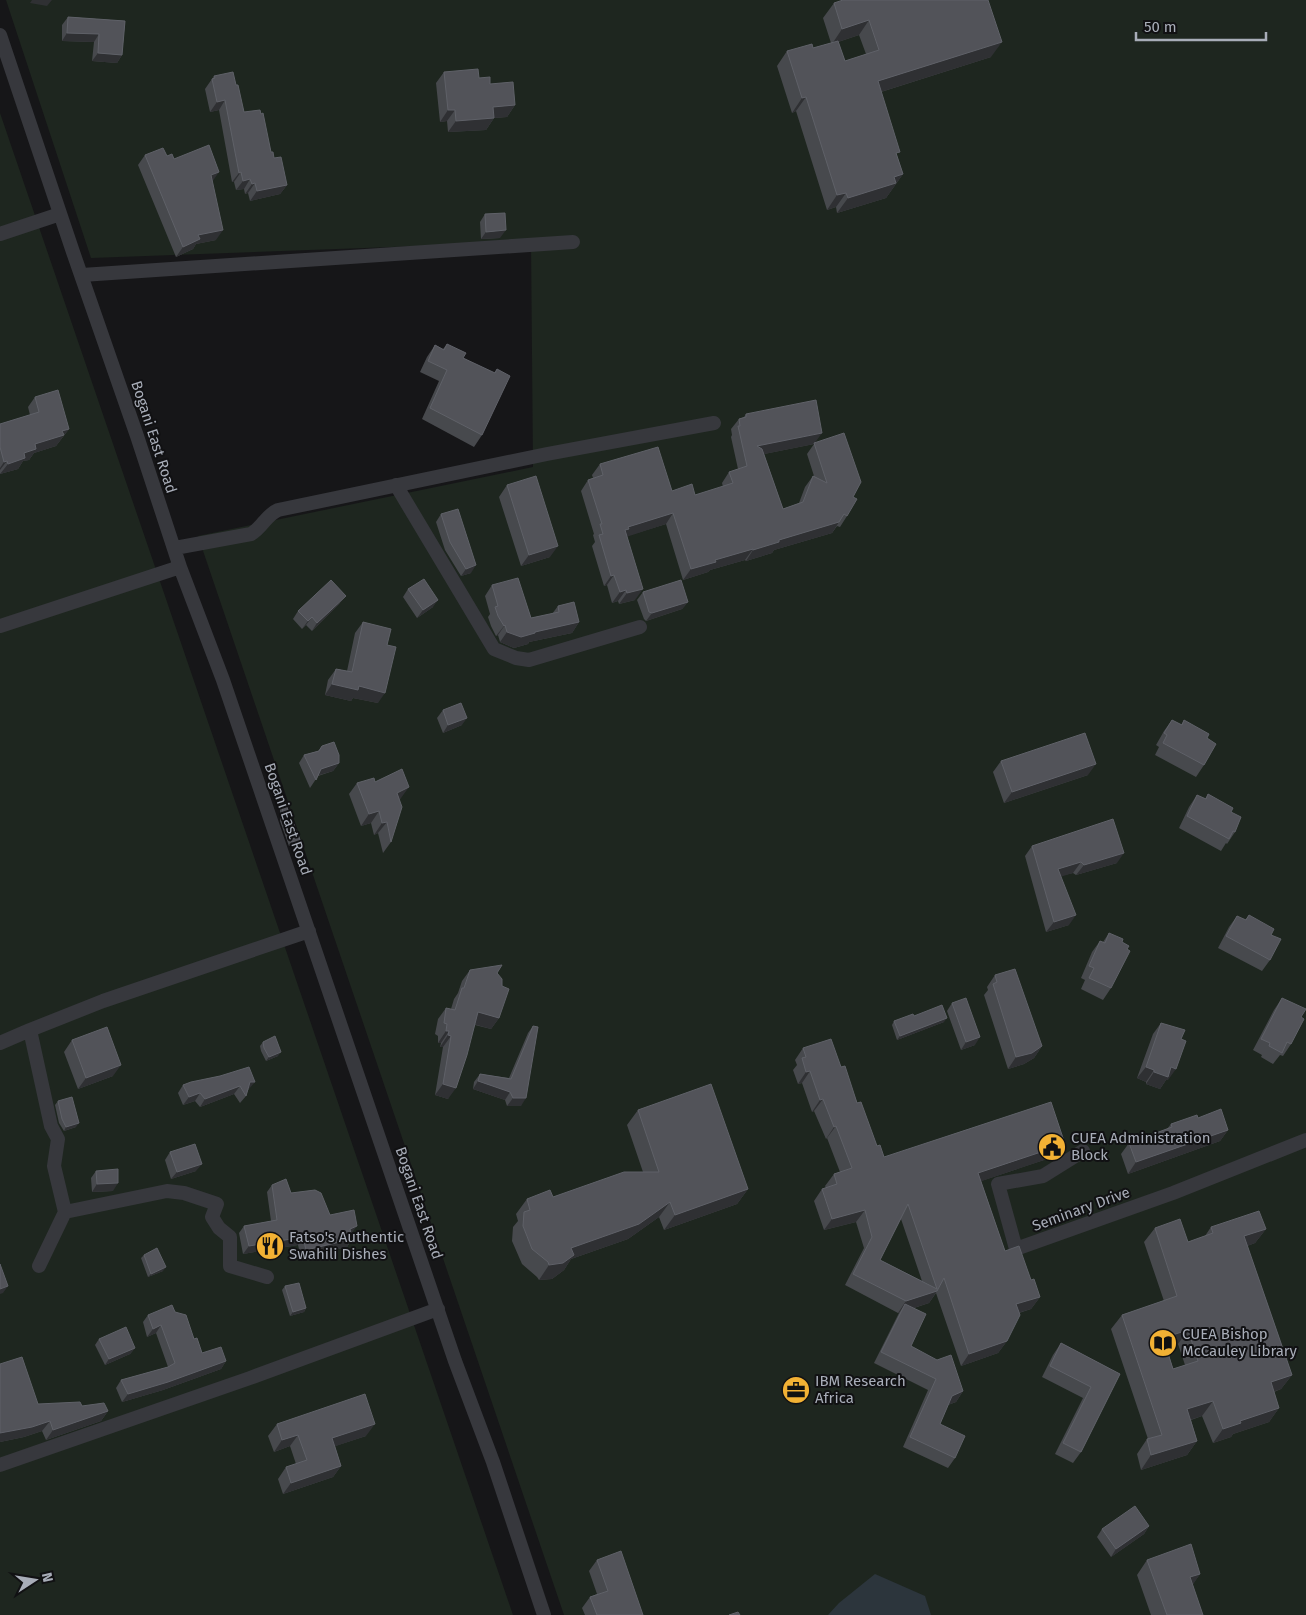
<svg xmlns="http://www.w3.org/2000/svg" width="1306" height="1615" font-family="'Fira Sans',sans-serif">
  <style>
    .green { fill: #1e261f }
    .water { fill: #2c353c }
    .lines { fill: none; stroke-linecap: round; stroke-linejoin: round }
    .minor { stroke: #37383d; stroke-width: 14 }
    .wall { fill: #47494d; fill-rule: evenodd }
    .shaded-wall { fill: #2f3033 }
    .building { fill: #525359; stroke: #5f6168; fill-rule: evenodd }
    .labels { text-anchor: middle; stroke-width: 4; stroke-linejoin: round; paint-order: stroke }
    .street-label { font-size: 15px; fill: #a8adb8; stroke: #111113 }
    .poi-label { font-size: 15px; fill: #a8adb8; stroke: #111113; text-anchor: start }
  </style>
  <rect width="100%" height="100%" fill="#161618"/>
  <path class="green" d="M6,0H1306V1615H564L198,536L533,467L531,242L91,258Z
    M0,113L513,1615H0Z"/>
  <path class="water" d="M875,1574L925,1596L931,1615H828L839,1603Z"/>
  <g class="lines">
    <path class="minor" d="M0,35L73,252L137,436L180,567L223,680L455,1361L493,1462L544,1615
      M0,234L60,214
      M82,275L573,242
      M396,485L494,649L516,658L529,660L640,627
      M175,548L251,534C262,528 266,515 278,510L547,454L714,423
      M0,626L180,567
      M0,1043L30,1030
      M1083,1151L1043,1176L998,1184L1016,1249L1173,1193L1306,1140
      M39,1266L65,1212
      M267,1277L230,1266V1237L219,1228L212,1217L217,1204L184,1193L167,1191L65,1212L54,1166L58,1139L51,1126L30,1030L103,1001L309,931
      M0,1465L250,1378L438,1309"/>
  </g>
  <path class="wall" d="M834,3L991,57L881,92L897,156L903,174L886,198L837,213L836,207L827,210L796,111L792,113L777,66L787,51L813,48L831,43L823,18ZM859,35L866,54L845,61L838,42Z
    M68,17L125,21L122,55L117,63L92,61L94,42L62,41V25Z
    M444,72L479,78L490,84L515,105L507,117L494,118L486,130L448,132L447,121L440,122L436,83Z
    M214,76L236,85L244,112L261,114L271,152L287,185L280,194L250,201L248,193L245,194L244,189L236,190L234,182H232L219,110L210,112L205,89Z
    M145,155L167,156L174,159L212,181L216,240L196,244L193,249L176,257L138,165Z
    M485,214L500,238L481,239L480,222Z
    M447,344L463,358L494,373L497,369L482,435L474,447L422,419L439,381L420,372L427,357L435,345L443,349Z
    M35,397L69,429L56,446L34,453L29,460L23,461L18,469L0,474V424L30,415L28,407Z
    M746,414L815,442L853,497L847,516L840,527L837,526L832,533L774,550L772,553L746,561L745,560L710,570L708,572L683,580L666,524L627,536L635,600L619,604L618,601L612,603L607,585L604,586L592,546L595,542L593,535L594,534L581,491L588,480L593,478L592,475L600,464L672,491L695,495L723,487L722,483L729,472L738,469L731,437L732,435L731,429L739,419L744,417ZM814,444L807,454L814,476H813L805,487L799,503L783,509L764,454Z
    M507,485L550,557L521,566L499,497Z
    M441,514L471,573L461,576L445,550L436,522Z
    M492,585L531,618L552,614L558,606L579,622L572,633L529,642L528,644L514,648L500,642L498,635L496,636L491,626L488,617L490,614L485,596Z
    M408,589L433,607L417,618L403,597Z
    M643,592L688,602L682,609L646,621L644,619L637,600Z
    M340,603L312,631L306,625L302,629L293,619L298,611Z
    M363,622L387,645L378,703L353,698L351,701L325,695L328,680L336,669L347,671L355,633Z
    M443,710L462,725L443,733L437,718Z
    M1172,720L1181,725L1184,720L1207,738L1204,765L1196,777L1155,755L1159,747L1156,745L1164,731Z
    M322,746L339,763L333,771L318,776L310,788L299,763L304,755L318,751Z
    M1001,761L1088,775L1004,803L993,772Z
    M375,782L401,798L399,799L391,842L383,853L378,833L374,835L371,823L361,826L349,794L357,783Z
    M1208,794L1231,812L1235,832L1227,844L1226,843L1221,851L1179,828L1189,807L1197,795L1205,799Z
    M282,801L301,842L298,846H289L280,821V805Z
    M1032,846L1117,863L1076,875L1073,873L1060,876L1069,925L1046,932L1025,856Z
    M1249,915L1271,935L1270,960L1262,971L1218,948L1229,927L1237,916L1245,920Z
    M1109,933L1111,988L1103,1000L1081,989L1085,980L1081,978L1092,952L1100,941L1103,942Z
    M470,970L497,973L499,1018L491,1029L475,1025L448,1099L435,1095L443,1047H440L441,1043H438V1036L435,1034L438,1019L446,1008L451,1009L454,999L458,993L462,981Z
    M995,975L1042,1046L1034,1058L1024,1064L1008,1069L984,995L988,990L987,987Z
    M1282,998L1301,1017L1291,1044L1283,1056L1280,1055L1273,1064L1261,1057L1262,1055L1253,1050L1274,1010Z
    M952,1003L975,1045L961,1050L947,1011Z
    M914,1016L944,1022L897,1040L892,1025L894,1021Z
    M1161,1023L1168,1080H1166L1160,1089L1146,1084V1082L1137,1078L1153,1034Z
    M533,1026L521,1106H507L505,1100L473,1089L474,1082L480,1074L509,1078L528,1033Z
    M72,1040L113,1076L78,1089L64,1052Z
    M263,1042L278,1056L266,1061L261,1051L260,1046Z
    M803,1048L841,1067L877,1146L884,1157L1065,1144L1056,1156L981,1181L1005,1251L1031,1280L1040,1297L1031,1309L1019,1313L1007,1341L998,1353L961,1366L936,1293L929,1303L914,1308L911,1346L963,1391L956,1402L948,1405L940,1424L955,1458L948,1468L903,1447L928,1390L874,1363L899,1313H898L845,1285L864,1248L856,1222L824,1230L814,1201L822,1189L826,1188L825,1186L834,1174L840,1172L827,1138L826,1139L814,1111L812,1112L802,1083L798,1084L793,1070L797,1065L795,1060ZM901,1219L922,1281L880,1260Z
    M220,1076L249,1089L248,1090L246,1096L240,1103L234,1094L200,1107L195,1101L183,1105L178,1093L183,1085Z
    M58,1101L76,1127L64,1131L59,1123L55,1105Z
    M638,1110L748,1189L737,1204L664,1230L659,1217L628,1239L571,1259L564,1270L552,1279L539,1280L537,1277L522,1264L512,1241L513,1227L518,1221L516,1214L527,1199L553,1197L643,1172L627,1125Z
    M1198,1118L1228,1130L1220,1141L1128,1174L1121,1154L1129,1143L1167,1129L1171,1124Z
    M170,1152L196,1171L171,1179L165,1160Z
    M96,1171L113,1191L92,1192L91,1178Z
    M272,1185L291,1193L351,1234L352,1239L347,1247L301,1257L298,1245L243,1254L239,1233L244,1226L271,1221L267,1192Z
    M1211,1227L1266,1229L1255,1243L1247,1246L1292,1375L1281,1389L1274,1392L1279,1408L1269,1422L1233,1434L1231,1437L1213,1443L1202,1416L1191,1420L1197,1441L1187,1455L1141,1470L1137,1454L1147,1439H1148L1111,1329L1122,1315L1164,1301L1144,1242L1155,1228L1188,1242L1205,1236ZM1178,1344L1185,1365L1173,1369L1167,1348Z
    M144,1255L163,1271L148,1277L141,1258Z
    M285,1286L306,1308L304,1312L290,1316L282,1290Z
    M175,1312L194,1339L202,1353L226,1361L221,1369L163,1390L122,1402L116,1388L121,1380L168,1367L156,1333L147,1337L143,1322L148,1315Z
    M99,1339L135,1348L130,1354L105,1365L95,1345Z
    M1061,1343L1120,1374L1081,1452L1073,1463L1055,1454L1083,1398L1042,1377L1053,1355Z
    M0,1364L38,1404L82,1406L108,1411L101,1421L46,1440L42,1431L24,1437L0,1442Z
    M277,1424L366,1436L335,1446L341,1466L333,1477L283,1494L278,1479L286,1467L296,1464L290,1446L274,1452L268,1436Z
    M1149,1526L1144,1534L1111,1557L1097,1537L1102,1529Z
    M597,1560L643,1615H585L582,1608L590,1597L597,1594L589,1571Z
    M1147,1560L1200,1574L1192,1585L1203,1615H1151L1137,1575Z"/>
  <path class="shaded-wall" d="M32,0H52L47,6L30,3Z
    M869,20L859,35L832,44L842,29Z
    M67,33L99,34L94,42L62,41Z
    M1002,42L991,57L868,96L878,81Z
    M98,53L122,55L117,63L92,61Z
    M806,97L796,111L792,113L802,98Z
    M225,100L219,110L210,112L217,102Z
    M515,105L507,117L494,118L486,130L448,132L456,121L493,107Z
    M448,110H455L447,121L440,122Z
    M219,172L212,182L211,175Z
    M241,172L234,182H232L239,173Z
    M903,174L886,198L837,213L848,198L894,177Z
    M250,179L244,189L236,190L243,181Z
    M255,183L248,193L245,194L252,184Z
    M287,185L280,194L250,201L257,191Z
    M846,193L836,207L827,210L837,195Z
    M223,230L216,240L196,244L193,249L176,257L183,247L198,235Z
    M506,230L500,238L481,239L486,232Z
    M69,429L56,446L34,453L29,460L23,461L18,469L0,474L8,464L24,453L35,444L62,431Z
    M822,433L814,444L749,457L757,446Z
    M7,461L0,470V468L4,462Z
    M673,513L666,524L623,538L625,530L628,527Z
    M839,522L832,533L774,550L772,553L746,561L753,550L779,540Z
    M558,546L550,557L521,566L529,555Z
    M753,549L745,560L710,570L708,572L683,580L691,569L715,560Z
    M476,565L471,573L461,576L466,569Z
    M614,575L607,585L604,586L611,576Z
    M643,589L635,600L619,604L627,593Z
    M626,590L618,601L612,603L620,592Z
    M346,596L340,603L312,631L317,623Z
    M438,600L433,607L417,618L423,610Z
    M688,602L682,609L646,621L652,613Z
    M312,617L306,625L302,629L308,621Z
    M579,622L572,633L529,642L528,644L514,648L500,642L507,632H535Z
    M505,625L498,635L496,636L504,626Z
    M332,684L359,686L385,693L378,703L353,698L351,701L325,695Z
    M467,718L462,725L443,733L448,725Z
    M339,763L333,771L316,776L321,769Z
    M1096,764L1088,775L1004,803L1012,792Z
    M409,787L401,798L389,805L397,793Z
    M379,811L371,823L361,826L369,814Z
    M387,822L378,833L374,835L382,823Z
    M292,842H301L298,846H289Z
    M1124,853L1117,863L1076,875L1084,865Z
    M1081,862L1073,873L1050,880L1058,869Z
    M1076,915L1069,925L1046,932L1054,922Z
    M478,1012L499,1018L491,1029L470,1023Z
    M947,1018L944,1022L897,1040L900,1036Z
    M446,1031H449L441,1043H438Z
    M448,1035L451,1036L443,1047H440Z
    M980,1037L975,1045L961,1050L966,1042Z
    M1042,1046L1034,1058L1024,1064L1008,1069L1016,1057Z
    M281,1052L278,1056L266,1061L269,1057Z
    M121,1065L113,1076L78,1089L86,1078Z
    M1146,1067L1154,1070L1146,1082L1137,1078Z
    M1171,1067L1176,1069L1168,1080H1166L1160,1089L1146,1084L1154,1072Z
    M810,1071L802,1083L798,1084L806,1072Z
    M478,1081L510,1092L505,1100L473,1089Z
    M250,1082H255L249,1089L245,1090Z
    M443,1084L456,1088L448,1099L435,1095Z
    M240,1086L234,1094L200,1107L205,1099Z
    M200,1093L195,1101L183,1105L189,1097Z
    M513,1098H526L521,1106H507Z
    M823,1099L814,1111L812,1112L820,1100Z
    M79,1123L76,1127L64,1131L66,1127Z
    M836,1126L827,1138L826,1139L834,1127Z
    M1228,1130L1220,1141L1128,1174L1136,1162Z
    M1065,1144L1056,1156L970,1185L978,1173Z
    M202,1164L196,1171L171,1179L177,1172Z
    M118,1183L113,1191L92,1192L97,1184Z
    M748,1189L737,1204L664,1230L675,1215Z
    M670,1202L659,1217L628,1239L571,1259L564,1270L552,1279L539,1280L549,1265L571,1248Z
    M865,1210L856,1222L824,1230L832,1219Z
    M357,1226L351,1234L350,1229Z
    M1266,1229L1255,1243L1234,1251L1244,1236Z
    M303,1237L298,1245L243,1254L249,1246Z
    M352,1239L347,1247L301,1257L306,1250Z
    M166,1267L163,1271L148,1277L151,1274Z
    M8,1286L3,1293L0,1294V1289Z
    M937,1291L929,1303L901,1312L905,1304L899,1313H898L906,1301Z
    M1040,1297L1031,1309L1008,1316L1016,1304Z
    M306,1308L304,1312L290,1316L293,1312Z
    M161,1325L156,1333L147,1337L153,1329Z
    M1188,1330L1178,1344L1153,1353L1163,1338Z
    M1007,1341L998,1353L961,1366L969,1354Z
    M135,1348L130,1354L105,1365L109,1359Z
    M226,1361L221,1369L163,1390L122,1402L128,1394Z
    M1292,1375L1281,1389L1260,1396L1271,1382Z
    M963,1391L956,1402L945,1406L952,1396Z
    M1213,1401L1202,1416L1177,1424L1187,1409Z
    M1279,1408L1269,1422L1233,1434L1231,1437L1213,1443L1223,1429L1240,1421Z
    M108,1411L101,1421L46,1440L53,1430Z
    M50,1421L42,1431L24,1437L0,1442V1433Z
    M375,1424L366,1436L324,1450L332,1438Z
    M298,1435L290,1446L274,1452L282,1440Z
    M1197,1441L1187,1455L1141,1470L1151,1455Z
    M341,1466L333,1477L283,1494L291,1483Z
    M1149,1526L1144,1534L1111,1557L1116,1549Z
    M1200,1574L1190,1589V1577Z"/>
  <path class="building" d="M843,0H988L1002,42L878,81L900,152L896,153L903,174L894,177L896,183L848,198L846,193L837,195L806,97L802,98L787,51L812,44L813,48L838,41L845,61L879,50L869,20L842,29L834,3Z
    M68,17L125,21L122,55L98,53L99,34L67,33Z
    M478,69L479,78L490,77V84L513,82L515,105L493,107L494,118L456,121L455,110H448L444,72Z
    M233,72L236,85H238L244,112L260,110L261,114L263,113L271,152H273L274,158L281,157L287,185L257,191L255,183L252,184L250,179L243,181L241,172L239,173L225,100L217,102L212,79L215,78L214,76Z
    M209,145L219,172L211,175L223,230L198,235L200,239L183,247L145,155L163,148L167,156L172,154L174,159Z
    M505,213L506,230L486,232L485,214Z
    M447,344L466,353L463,358L495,373L497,369L510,376L482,435L430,408L447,370L428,361L435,345L444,350Z
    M58,390L69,429L62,431L64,435L35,444L36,449L24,453L25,458L8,464L7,461L4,462L0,447V424L39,412L35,397Z
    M816,400L822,433L757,446L762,449L783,509L803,502L813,476L827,483L814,443L844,433L861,482L853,497L857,499L847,516L844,514L839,522L779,540V542L753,550V549L715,560L716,562L691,569L673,513L628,527L629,529L625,530L643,589L627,593L626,590L620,592L614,575L611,576L599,535L603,534L600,524H602L588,480L603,475L600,464L658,447L672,491L692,484L695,495L733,483L729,472L747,466L738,426H740L739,419L746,417V414Z
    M536,476L558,546L529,555L507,485Z
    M458,509L476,565L466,569L450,542L441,514Z
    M518,578L531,618L559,612L558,606L574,602L579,622L535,632V633L521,637L507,632L505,625L504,626L498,616L495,607L498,606L492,585Z
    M424,579L438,600L423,610L408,589Z
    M331,580L346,596L317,623L312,617L308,621L298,611Z
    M681,580L688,602L652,613L649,612L643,592Z
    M363,622L391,629L387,645L396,647L385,693L359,686L358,690L332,684L336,669L352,672Z
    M461,703L467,718L448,725L443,710Z
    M1172,720L1182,725L1184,720L1209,734L1207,738L1216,744L1204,765L1163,743L1167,735L1164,733Z
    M1085,733L1096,764L1012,792L1001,761Z
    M334,742L339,755V763L321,769L316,780L304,755L319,751L322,746Z
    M402,769L409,787L397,793L402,807L391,842L387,822L382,823L379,811L369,814L357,783L374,778L375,782Z
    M1208,794L1233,808L1231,812L1241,817L1235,832L1233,831L1229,839L1187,816L1197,795L1206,799Z
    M284,800L301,842H292L283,817L282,801Z
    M1113,819L1124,853L1084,865L1081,862L1058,869L1076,915L1054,922L1032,846Z
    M1249,915L1274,929L1271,935L1281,939L1270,960L1226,936L1237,916L1246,920Z
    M1109,933L1123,939L1122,942L1129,946L1127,949L1130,951L1111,988L1089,978L1094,968L1089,966L1100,941L1105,943Z
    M502,965L497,973L502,979V986L509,989L499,1018L478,1012L467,1055L456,1088L443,1084L451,1036L448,1035L449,1031H446L447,1024L444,1023L446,1008L455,1010L462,988H464L470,970Z
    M1015,969L1042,1046L1032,1053L1016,1057L993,984L997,982L995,975Z
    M966,998L980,1037L966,1042L952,1003Z
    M1282,998L1306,1009L1301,1017L1304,1019L1291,1044L1287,1042L1282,1053L1269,1046L1270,1043L1261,1039Z
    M942,1005L947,1018L900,1036L894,1021L913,1014L914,1016Z
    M1161,1023L1185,1030L1181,1039L1186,1041L1176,1069L1171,1067L1168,1077L1154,1072V1070L1146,1067Z
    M533,1026L538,1027L526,1098H513L510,1092L478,1081L480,1074L511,1079Z
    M107,1027L121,1065L86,1078L72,1040Z
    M275,1036L281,1052L269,1057L264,1048L263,1042Z
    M831,1039L841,1067L845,1066L857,1103L861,1102L877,1146L880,1145L884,1157L1051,1102L1065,1144L978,1173L1005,1251L1019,1246L1031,1280L1034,1279L1040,1297L1016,1304L1020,1315L1007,1341L969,1354L944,1278L937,1291L906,1301L853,1274L872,1237L865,1210L832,1219L822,1189L837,1184L834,1174L852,1168L836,1126L834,1127L823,1099L820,1100L810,1071L806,1072L802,1058L806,1057L803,1048ZM908,1204L937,1289L880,1260Z
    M249,1067L255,1082H250L246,1096L240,1086L205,1099L200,1093L189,1097L183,1085L191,1082L220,1076Z
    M711,1084L748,1189L675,1215L670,1202L639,1224L571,1248L574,1255L563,1263L549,1265L548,1262L532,1249L523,1226L524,1212L530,1210L527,1199L550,1190L553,1197L624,1172H659L638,1110Z
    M72,1097L79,1123L66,1127L62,1119L58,1101Z
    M1221,1109L1228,1130L1136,1162L1129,1143L1172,1127L1171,1124L1197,1115L1198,1118Z
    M195,1144L202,1164L177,1172L170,1152Z
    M118,1169V1183L97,1184L96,1171Z
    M286,1179L291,1193L315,1190L321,1193L330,1215L354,1210L357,1226L350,1229L352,1239L306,1250L303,1237L249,1246L244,1226L277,1220L272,1185Z
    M1259,1211L1266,1229L1244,1236L1292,1375L1271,1382L1279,1408L1240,1421L1241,1423L1223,1429L1213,1401L1187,1409L1197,1441L1151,1455L1147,1439L1162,1435L1122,1315L1177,1296L1155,1228L1180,1219L1188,1242L1213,1233L1211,1227ZM1188,1330L1198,1361L1173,1369L1163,1338Z
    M157,1248L166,1267L151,1274L144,1255Z
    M0,1264L8,1286L0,1289Z
    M299,1283L306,1308L293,1312L285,1286Z
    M905,1304L926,1314L911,1346L937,1360L951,1355L963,1391L952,1396L940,1424L965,1436L955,1458L910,1437L936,1379L881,1352Z
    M172,1305L175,1312L186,1315L194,1339L197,1338L202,1353L221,1347L226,1361L168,1382L128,1394L121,1380L168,1367L175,1363L161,1325L153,1329L148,1315Z
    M126,1327L135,1348L109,1359L99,1339Z
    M1061,1343L1120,1374L1081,1452L1063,1443L1091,1387L1050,1366Z
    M22,1357L38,1404L80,1402L82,1406L104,1403L108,1411L53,1430L50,1421L32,1427L0,1433V1364Z
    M365,1394L375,1424L332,1438L341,1466L291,1483L286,1467L307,1460L298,1435L282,1440L277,1424Z
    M1135,1506L1149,1526L1116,1549L1102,1529Z
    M1191,1544L1200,1574L1190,1577L1203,1615H1167L1147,1560Z
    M621,1551L643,1615H597L590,1597L608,1591L597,1560Z
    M738,1612L740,1615H729Z"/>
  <defs>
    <symbol id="civic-disc" viewBox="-11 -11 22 22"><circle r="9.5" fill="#f2b134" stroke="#111113"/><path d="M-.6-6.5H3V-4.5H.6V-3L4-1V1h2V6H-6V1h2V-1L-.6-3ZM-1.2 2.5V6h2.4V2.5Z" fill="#111"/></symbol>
    <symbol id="restaurant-disc" viewBox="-11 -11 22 22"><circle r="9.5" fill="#f2b134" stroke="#111113"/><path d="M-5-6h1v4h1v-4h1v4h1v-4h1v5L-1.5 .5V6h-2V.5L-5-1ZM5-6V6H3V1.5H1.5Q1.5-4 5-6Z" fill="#111"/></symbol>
    <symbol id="library-disc" viewBox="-11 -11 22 22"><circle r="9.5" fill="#f2b134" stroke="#111113"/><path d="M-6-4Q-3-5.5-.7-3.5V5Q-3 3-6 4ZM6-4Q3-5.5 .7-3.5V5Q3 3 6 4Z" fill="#111"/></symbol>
    <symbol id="office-disc" viewBox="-11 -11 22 22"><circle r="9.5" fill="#f2b134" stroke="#111113"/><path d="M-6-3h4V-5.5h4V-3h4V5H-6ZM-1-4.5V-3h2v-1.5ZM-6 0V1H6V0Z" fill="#111"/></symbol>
  </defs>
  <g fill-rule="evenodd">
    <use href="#civic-disc" x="1036" y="1131" width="32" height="32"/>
    <use href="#restaurant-disc" x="254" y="1230" width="32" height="32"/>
    <use href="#library-disc" x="1147" y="1327" width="32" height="32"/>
    <use href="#office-disc" x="780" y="1374" width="32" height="32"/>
  </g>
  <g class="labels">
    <g class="street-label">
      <text transform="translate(154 437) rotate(72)" y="5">Bogani East Road</text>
      <text transform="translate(288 819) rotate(71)" y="5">Bogani East Road</text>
      <text transform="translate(419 1203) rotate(71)" y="5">Bogani East Road</text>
      <text transform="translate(1081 1209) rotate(-20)" y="5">Seminary Drive</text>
    </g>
    <g class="poi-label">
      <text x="1071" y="1143">CUEA Administration<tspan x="1071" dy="17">Block</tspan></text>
      <text x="289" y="1242">Fatso's Authentic<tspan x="289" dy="17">Swahili Dishes</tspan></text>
      <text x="1182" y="1339">CUEA Bishop<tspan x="1182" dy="17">McCauley Library</tspan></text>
      <text x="815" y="1386">IBM Research<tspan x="815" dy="17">Africa</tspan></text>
    </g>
  </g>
  <g transform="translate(35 1580) rotate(78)" stroke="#111113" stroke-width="4" paint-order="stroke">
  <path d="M0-4L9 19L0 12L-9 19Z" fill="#a8adb8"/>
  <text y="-8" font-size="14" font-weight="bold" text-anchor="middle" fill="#a8adb8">N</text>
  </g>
  <path d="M1136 32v8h130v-8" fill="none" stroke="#a8adb8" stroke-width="2.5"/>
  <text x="1144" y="32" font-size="15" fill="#a8adb8" stroke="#111113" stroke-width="4" paint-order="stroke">50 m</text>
</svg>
